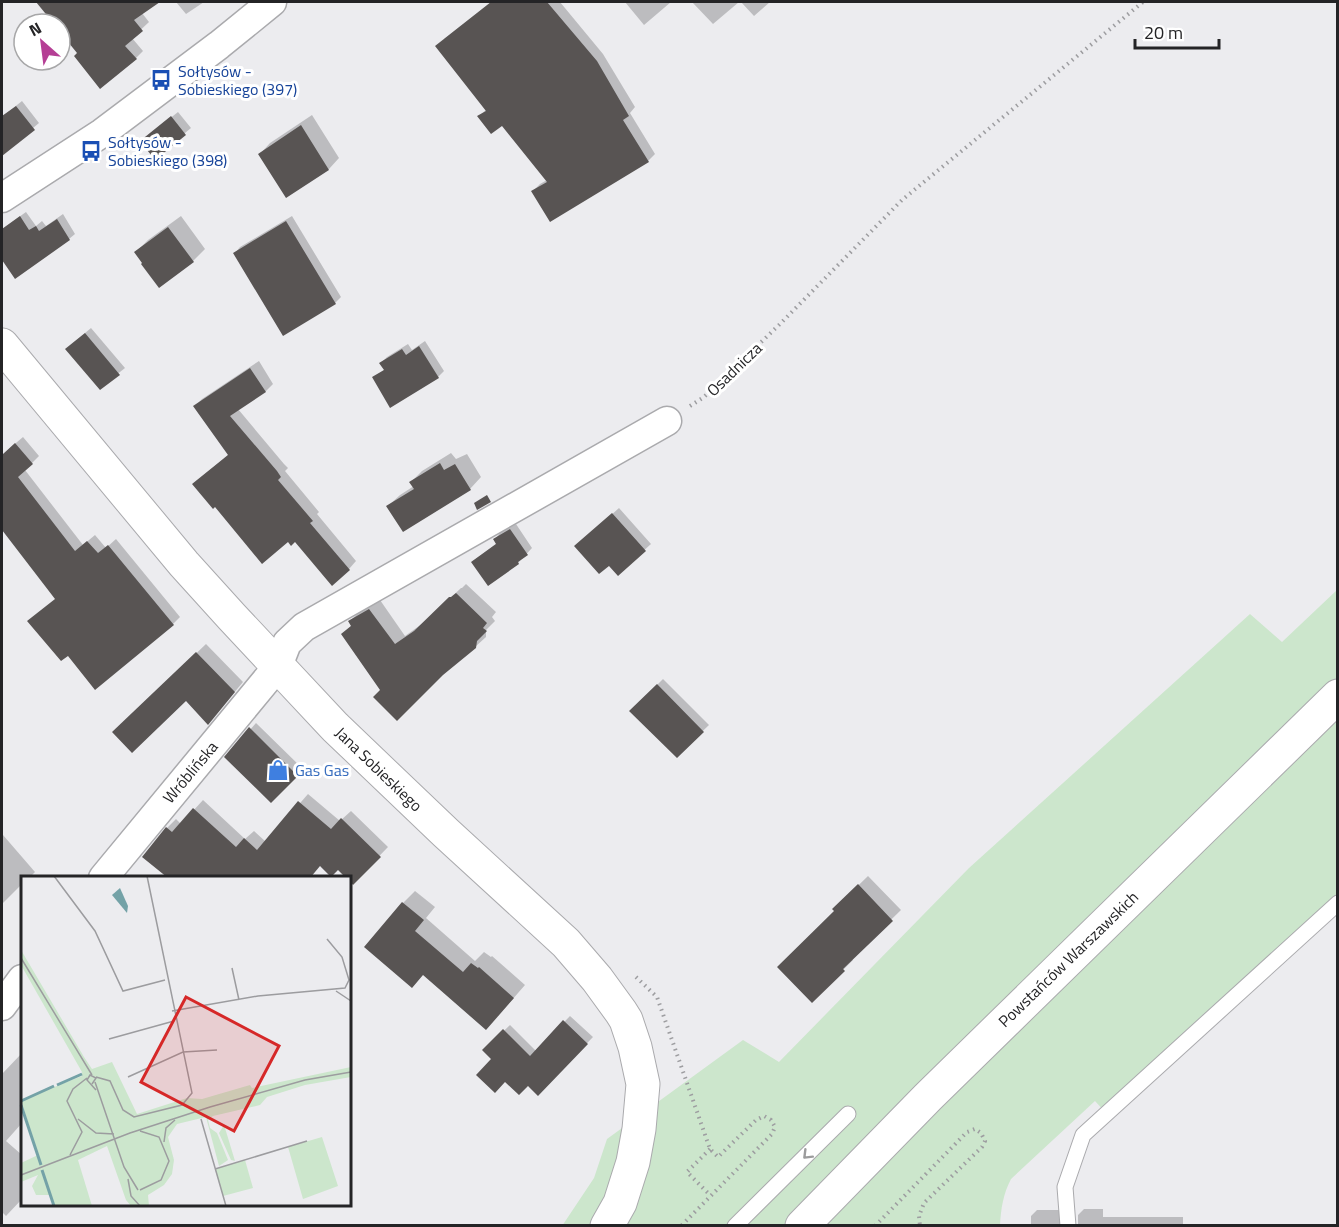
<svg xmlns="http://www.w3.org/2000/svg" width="1339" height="1227" font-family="'Titillium Web',sans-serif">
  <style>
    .green { fill: #cce6cc }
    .shadow { fill: #0003 }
    .building { fill: #585453 }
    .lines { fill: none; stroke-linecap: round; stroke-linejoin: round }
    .service-casing { stroke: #aaaaad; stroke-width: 17 }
    .minor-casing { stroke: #aaaaad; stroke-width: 31 }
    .tertiary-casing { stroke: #aaaaad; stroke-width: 35 }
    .primary-casing { stroke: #aaaaad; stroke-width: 35 }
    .path { stroke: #9d9da0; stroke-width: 4; stroke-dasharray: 1.5 4.5; stroke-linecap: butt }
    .service { stroke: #fff; stroke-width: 15 }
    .minor { stroke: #fff; stroke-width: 28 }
    .tertiary { stroke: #fff; stroke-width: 33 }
    .primary { stroke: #fff; stroke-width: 33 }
    .oneway { stroke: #9c9c9d }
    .labels { text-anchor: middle; stroke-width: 6; stroke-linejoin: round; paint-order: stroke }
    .transit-label { font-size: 16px; fill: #164399; stroke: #fff; text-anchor: start }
    .street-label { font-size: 16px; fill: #242426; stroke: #fff }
    .shop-label { font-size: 16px; fill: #366cbe; stroke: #fff; text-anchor: start }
    .inset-river { fill: none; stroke: #74a2a7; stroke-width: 3 }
    .inset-road { fill: none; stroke: #9c9c9f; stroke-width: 1.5 }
    .view { fill: #d62828; fill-opacity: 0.15; stroke: #d62828; stroke-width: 3 }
    .inset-edge { fill: none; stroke: #242426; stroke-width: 3 }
  </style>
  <rect width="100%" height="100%" fill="#ececef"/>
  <path class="green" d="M1337,590V903L1107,1114L1095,1101L1011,1179C1003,1194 1001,1209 1000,1225L562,1226L594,1178L607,1139L743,1040L779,1062L969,868L1250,614L1282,642Z"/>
  <path class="shadow" d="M48,2H158L142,13L149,22L132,38L143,51L136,58L79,53L60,29V24H56L42,7Z
    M176,2H204L186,14Z
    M491,2H560L603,54L635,107L630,113L655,154L648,161L533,191L540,184L547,180L503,124L479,116L487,109L444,39Z
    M625,2H671L644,25Z
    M692,2H739L713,24Z
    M741,2H770L754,16Z
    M22,101L39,123L2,154V117Z
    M178,112L191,128L155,158L148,136Z
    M312,115L339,158L329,169L286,195L260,154L270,143Z
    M26,212L36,226L42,221L46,226L63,214L75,234L69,239L16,277L2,257V229Z
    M181,216L205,249L193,261L136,252L148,240Z
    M292,216L341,297L335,303L283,334L235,253L240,247Z
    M91,328L125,368L100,388L73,343Z
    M425,341L444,371L438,377L374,378L385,369L381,363L387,357L408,344L412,350Z
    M259,361L273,384L266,391L238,409L284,464L288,468L285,471L319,512L317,514L356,561L349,569L295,540L215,505L194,484L229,454L195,406L202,399Z
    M23,437L39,456L25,470L83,545L95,535L106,548L116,539L180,617L173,624L11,533L2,522V452L3,454Z
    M451,453L456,459L467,454L481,477L470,489L388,506L400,495L414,486L411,482L422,471Z
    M619,508L651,544L618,574L609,564L582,541Z
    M516,524L532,548L518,563L472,562L497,543L495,539L500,533Z
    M466,584L496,612L492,617L495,621L486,630V637L475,647L382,690L342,634L352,625L350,621L359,612L380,600L405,636L426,621L461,588H462Z
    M206,644L243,682L217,713L186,699L114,732Z
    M663,679L709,725L677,756L631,711Z
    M256,723L303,769L271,801L226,757Z
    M308,794L340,821L351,811L388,847L353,883L350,878L338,868L320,865L170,878L167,828L176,819L181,824L203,800L245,839L254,831L266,842Z
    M3,835L35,872L29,878H22V884L2,904V836Z
    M868,876L901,910L851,959L853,960L812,1001L836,911L834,909Z
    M415,891L435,907L426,918L475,961L484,952L491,957L492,956L525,985L498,1016L424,974L366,947L403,903Z
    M570,1016L593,1037L538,1094L528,1084L493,1059L484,1050L510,1025L536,1051Z
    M22,1053V1123L6,1141L22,1155V1199L6,1216L2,1212V1074Z
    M1084,1209H1103V1217H1183V1226H1078V1215Z
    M1037,1210H1063L1065,1226H1031V1216Z"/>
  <path class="building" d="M36,2H160L134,20L143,31L125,46L137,59L100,89L74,56L77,53L60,32V24H54Z
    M491,2H547L597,61L629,116L623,120L649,162L550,222L531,191L547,182L502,126L491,134L477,116L486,111L435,46Z
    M16,106L35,130L2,156V116Z
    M171,116L186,135L155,160L140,141Z
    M301,125L329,170L286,198L258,154Z
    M20,216L29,230L36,226L39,231L57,219L70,240L15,279L2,260V229Z
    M286,221L336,304L283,336L233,253Z
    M168,227L194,262L159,288L141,264L142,263L134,252Z
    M85,333L120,375L100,390L65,349Z
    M419,346L439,378L390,408L372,377L384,370L379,363L402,349L406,355Z
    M250,368L266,392L230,416L277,471L281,477L278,480L313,521L310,523L350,570L332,586L295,542L291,546L288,542L262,564L215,507L213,509L192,484L228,455L193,406Z
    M15,443L33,464L18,477L75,551L87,541L98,553L108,545L174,625L95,690L68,656L61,661L27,621L55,599L2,530V455Z
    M440,463L444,470L455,464L471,490L403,532L386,506L414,489L409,482Z
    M487,495L491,502L477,510L474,503Z
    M612,513L646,551L618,576L609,566L599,574L574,546Z
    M510,529L528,555L518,562L519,564L488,586L471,562L496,544L493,539Z
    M456,593L487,623L483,628L487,631L477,641L476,648L443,675L397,721L373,697L380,690L341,634L351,626L348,621L369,609L395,644L414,631L449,597H451Z
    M196,652L235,692L208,725L186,701L132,753L112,732Z
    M657,684L704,732L677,758L629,711Z
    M249,727L298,776L271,803L224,757Z
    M298,801L331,829L341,818L381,857L353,885L350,881V878H346L338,870L331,877L320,866L310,878H168L142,857L166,827L172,832L193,808L236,847L244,838L257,850Z
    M858,884L893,921L843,969L845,971L812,1003L777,967L834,911L832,909Z
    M402,902L424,920L415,931L463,972L471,963L478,968L479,967L514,998L486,1030L423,975L412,988L364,947Z
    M563,1020L588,1044L538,1096L528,1086L519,1095L505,1082L495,1093L476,1075L491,1059L482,1050L503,1029L530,1056Z"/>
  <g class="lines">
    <defs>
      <path id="service" d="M735,1226L848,1114
        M1068,1226L1065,1187L1083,1135L1338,903"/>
      <path id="minor" d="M2,198L102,133L219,45L272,2
        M103,878L278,666L287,643L304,627L667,421
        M2,1006L22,979"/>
      <path id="tertiary" d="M2,345L184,564L232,617L335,727L446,833L566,943L597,979L621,1012L626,1020L635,1047L643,1084L639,1129L633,1162L620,1203L607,1226"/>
      <path id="primary" d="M802,1226L928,1097L1338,696"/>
    </defs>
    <use href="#service" class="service-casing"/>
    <use href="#minor" class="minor-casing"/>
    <use href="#tertiary" class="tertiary-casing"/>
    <use href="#primary" class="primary-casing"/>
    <path class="path" d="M690,406L704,397L780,324L902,200L1143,2
      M636,977L657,997L710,1149L718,1157L756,1120L764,1116L771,1120L775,1127L772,1134L681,1226
      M710,1149L687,1172L710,1195
      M875,1226L967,1132L975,1129L981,1133L985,1141L982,1147L924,1203L919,1216L920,1226"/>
    <use href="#service" class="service"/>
    <use href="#minor" class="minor"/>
    <use href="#tertiary" class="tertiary"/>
    <use href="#primary" class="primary"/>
  </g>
  <defs><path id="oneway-chevron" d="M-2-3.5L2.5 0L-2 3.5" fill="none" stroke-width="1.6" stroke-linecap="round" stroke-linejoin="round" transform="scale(1.5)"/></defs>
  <use class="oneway" href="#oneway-chevron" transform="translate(807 1155) rotate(135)"/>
  <defs>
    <symbol id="bus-bare" viewBox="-9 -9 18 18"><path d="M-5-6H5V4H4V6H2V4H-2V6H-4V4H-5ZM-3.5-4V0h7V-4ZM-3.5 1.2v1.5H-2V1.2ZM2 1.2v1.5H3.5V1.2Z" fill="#1a4fb4" stroke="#fff" stroke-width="2.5" paint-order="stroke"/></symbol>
    <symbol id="shop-bare" viewBox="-9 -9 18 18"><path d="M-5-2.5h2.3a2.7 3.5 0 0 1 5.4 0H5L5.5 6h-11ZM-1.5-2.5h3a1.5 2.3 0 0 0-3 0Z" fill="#3f7fe0" stroke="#fff" stroke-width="2.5" paint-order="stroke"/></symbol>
  </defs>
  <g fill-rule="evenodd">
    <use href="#bus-bare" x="146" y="65" width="30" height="30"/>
    <use href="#bus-bare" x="76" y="136" width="30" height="30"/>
    <use href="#shop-bare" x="263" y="755" width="30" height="30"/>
  </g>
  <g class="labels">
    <g class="transit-label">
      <text x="178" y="77">Sołtysów -<tspan x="178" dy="18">Sobieskiego (397)</tspan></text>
      <text x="108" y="148">Sołtysów -<tspan x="108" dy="18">Sobieskiego (398)</tspan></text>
    </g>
    <g class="street-label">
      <text transform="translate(734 369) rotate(-44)" y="6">Osadnicza</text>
      <text transform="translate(379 769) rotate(44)" y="6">Jana Sobieskiego</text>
      <text transform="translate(190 772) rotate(-50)" y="6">Wróblińska</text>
      <text transform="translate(1068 959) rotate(-44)" y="6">Powstańców Warszawskich</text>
    </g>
    <g class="shop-label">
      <text x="295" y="776">Gas Gas</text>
    </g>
  </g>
  <g transform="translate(21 876)">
    <rect width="330" height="330" fill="#ececef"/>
    <path d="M0,74L63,181L71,193L91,186L116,238L166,222L181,223L229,209L231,212L330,191V201L284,209L246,221L239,229L192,240L187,244L189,252L196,257L207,284L198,290L185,241L156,248L147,261L153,284L151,298L143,309L127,319L128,330H110L105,324L86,270L57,284L71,330H33L29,319H15L11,310L17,299L0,306V287L17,279L0,224L61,200V196L0,89ZM203,249L204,252L214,285L210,284L198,257ZM301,261L317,310L282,323L267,271ZM224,284L232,312L202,320L194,293Z" fill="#cce6cc"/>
    <path d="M99,12L107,30L106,37L91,19Z" fill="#74a2a7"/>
    <path class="inset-river" d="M36,209L61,198M0,225L33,210M0,229L20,289M21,294L33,330"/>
    <path class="inset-road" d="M33,0L74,55L102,115L144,104M0,82L71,199M211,92L218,124M315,115L330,125M151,135L237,120L324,112L328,104L321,81L306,63M88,163L153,145M75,201L89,205L102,234L113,241L161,229L171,217L126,0M107,201L162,176L196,174M74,206L103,291L117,314M71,208L75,202L69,199L66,204L75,214M57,243L75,257L93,258M180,243L205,330M119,255L138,261L148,285L140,304L119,314M143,266L145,252L154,244M49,279L61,256L46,225L52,213L66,202M194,293L286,265M0,299L109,257L189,231L284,204L330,196M107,303L110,320L119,330"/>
    <path class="view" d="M165,121L258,170L213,255L120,206Z"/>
    <rect width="330" height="330" class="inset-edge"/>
  </g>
  <rect width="1339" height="1227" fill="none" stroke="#242426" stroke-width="6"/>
  <g transform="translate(42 42) rotate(332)"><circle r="28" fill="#ffffff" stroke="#a7a7a8" stroke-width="1.5"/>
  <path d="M0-4.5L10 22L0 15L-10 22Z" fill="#b53f95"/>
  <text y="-9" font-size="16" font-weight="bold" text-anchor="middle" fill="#242426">N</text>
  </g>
  <path d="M1135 39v9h84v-9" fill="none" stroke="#242426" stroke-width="3"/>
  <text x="1144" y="39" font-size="18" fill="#242426" stroke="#ffffff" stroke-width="4.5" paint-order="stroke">20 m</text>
</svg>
